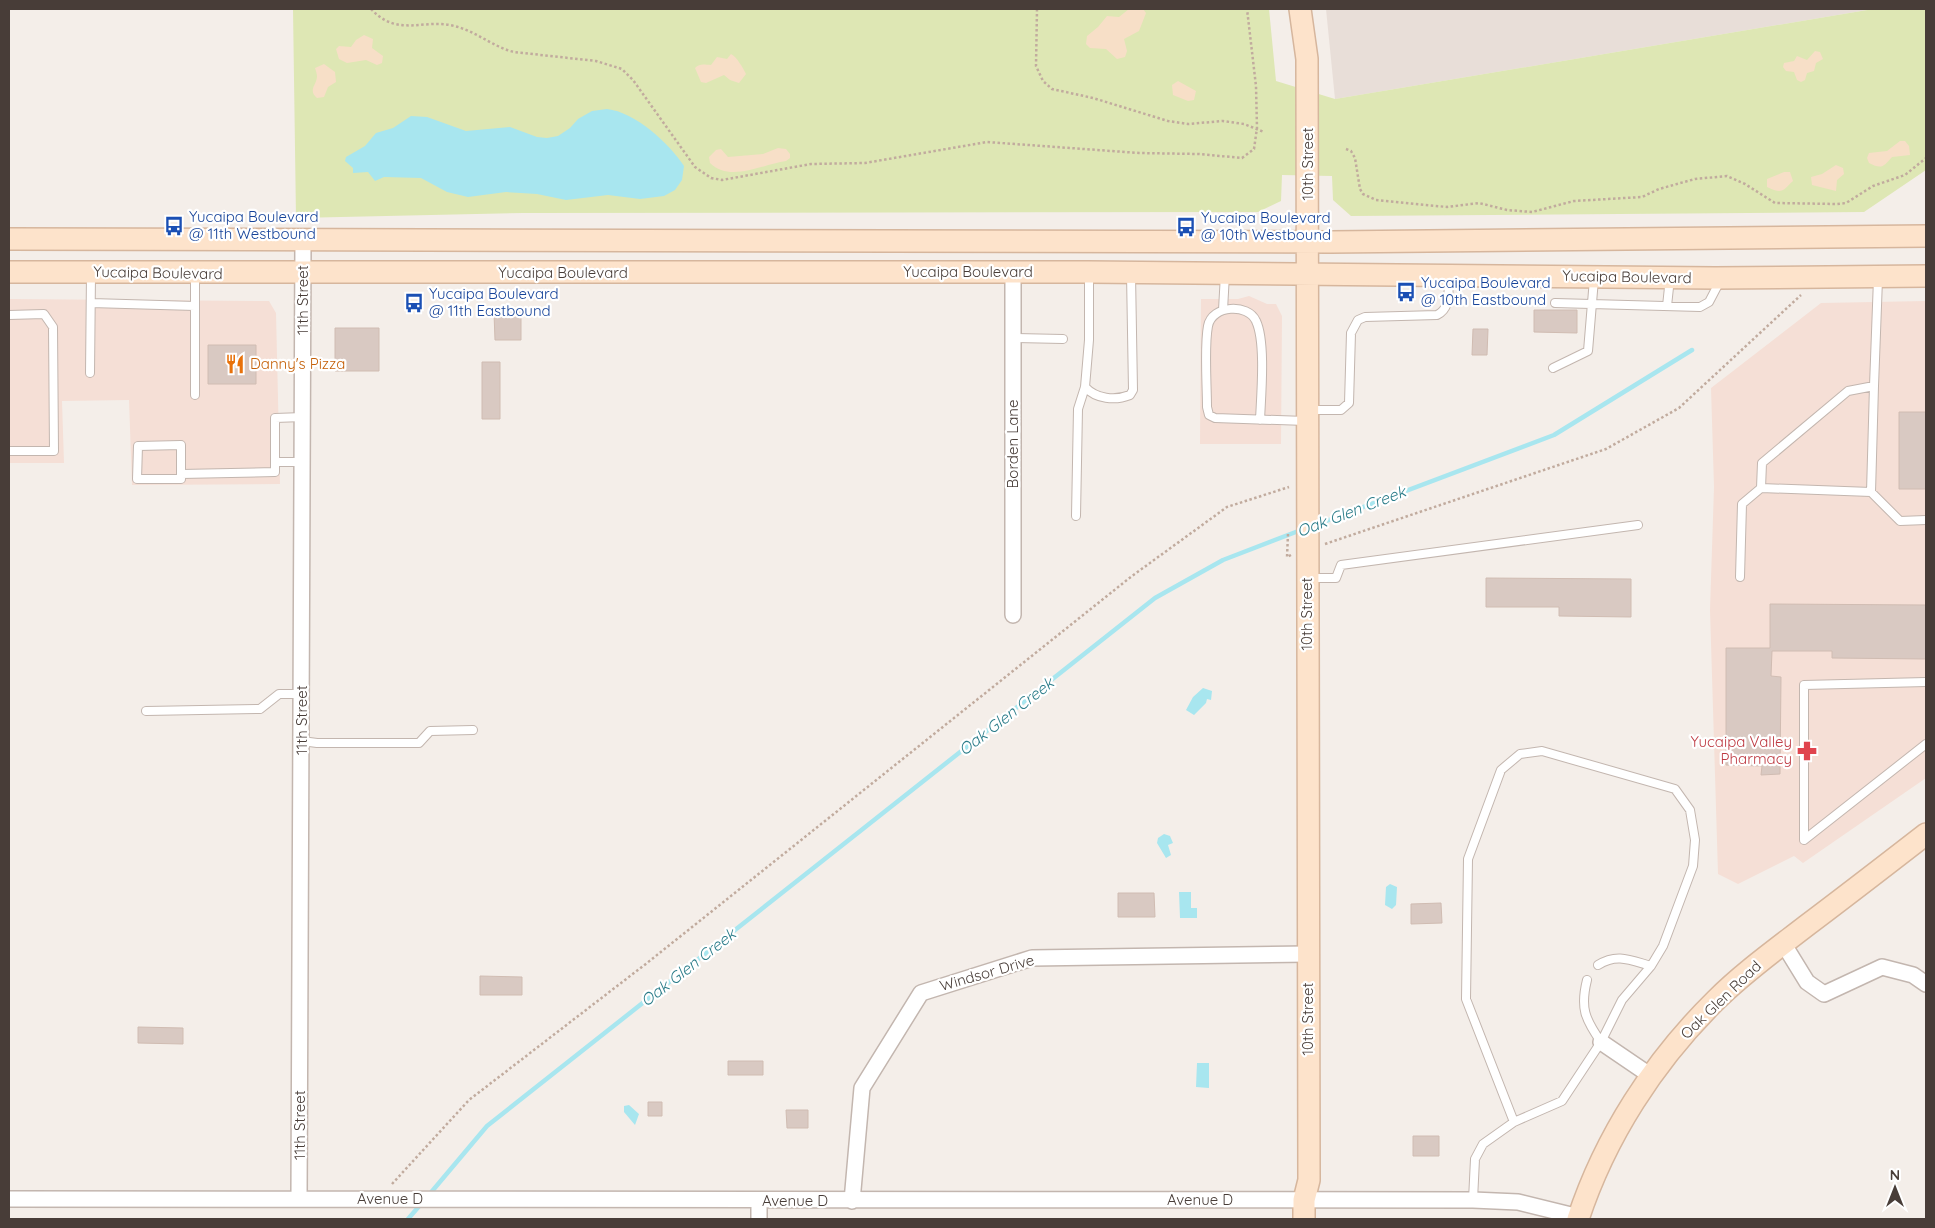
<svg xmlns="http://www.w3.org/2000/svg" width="1935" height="1228" font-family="Quicksand,sans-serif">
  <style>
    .residential { fill: #e8ded8 }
    .commercial { fill: #f5dfd6 }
    .green { fill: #dee7b4 }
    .sand { fill: #f7dfc7 }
    .water { fill: #a8e6ef }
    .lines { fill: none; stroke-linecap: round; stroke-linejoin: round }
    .stream { stroke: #a8e6ef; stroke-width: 4.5 }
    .building { fill: #d9c9c2; stroke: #d0bcb2 }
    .lane-casing { stroke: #c3b6af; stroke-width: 10 }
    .street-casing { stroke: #c3b6af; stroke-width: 18 }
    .secondary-casing { stroke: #d6b69d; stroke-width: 24 }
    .path { stroke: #c1ab9e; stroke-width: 2.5; stroke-dasharray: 2.5 2.5; stroke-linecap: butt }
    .lane { stroke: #fff; stroke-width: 8 }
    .street { stroke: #fff; stroke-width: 15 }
    .secondary { stroke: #fde3cb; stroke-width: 21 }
    .labels { text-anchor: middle; stroke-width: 4.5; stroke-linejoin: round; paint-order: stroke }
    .street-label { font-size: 15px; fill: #483d38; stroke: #fff }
    .transit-label { font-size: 15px; fill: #164399; stroke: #fff; text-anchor: start }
    .food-label { font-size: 15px; fill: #c56008; stroke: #fff; text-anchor: start }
    .health-label { font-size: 15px; fill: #be3a42; stroke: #fff; text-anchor: end }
    .water-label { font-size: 16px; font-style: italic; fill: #2a7c89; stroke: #fff }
  </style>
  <rect width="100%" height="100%" fill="#f4eee9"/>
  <path class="residential" d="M1326,9H1873L1335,99Z"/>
  <path class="commercial" d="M1249,296L1267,304H1276L1282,316L1281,444H1200L1201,299H1238Z
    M9,299L269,301L276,313L280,484L132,485L129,400L62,401L64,463H9Z
    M1926,301V778L1803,863L1794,856L1738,884L1718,874L1710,610L1714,487L1711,388L1821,303Z"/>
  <path class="green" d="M293,9H1269L1276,81L1335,99L1873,9H1926V170L1864,212L1351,216L1333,200L1332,176L1282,175L1281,201L1258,212L523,213L296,218Z"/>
  <path class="sand" d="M1129,9H1143L1146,13L1139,31L1124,39L1127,51L1125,57L1117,59L1106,49L1090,48L1086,44L1087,36L1098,27L1107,16L1119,17Z
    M364,35L373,39L372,48L383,56L382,63L377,65L366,60L347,63L339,59L336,49L339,46L351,47L356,40Z
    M1815,51L1820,52L1823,59L1816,63L1814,71L1807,73L1805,80L1801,82L1797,80L1794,72L1786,71L1783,67L1784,63L1794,61L1797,56L1807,60Z
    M731,54C737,57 743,68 746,74L739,83L730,80L724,75L706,83L701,82L695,68C700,63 704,65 711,65L717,57L727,59Z
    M324,64L335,72L336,82L328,87L324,97L317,98C308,90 316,86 317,77C317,74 316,71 315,68Z
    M1178,81L1196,91L1194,100L1188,101L1173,95L1172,85Z
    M1900,141H1905L1909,146L1910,155L1892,157C1884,166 1882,170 1869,163L1867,158L1869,153L1887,151Z
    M778,148L786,149L790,154V158L786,161C763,164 730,183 710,163L709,157L716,150L721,149L728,157L763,154Z
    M1836,165L1843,168L1844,174L1837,180L1836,191L1812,185L1811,177L1822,174Z
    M1784,172H1790L1793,181C1783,190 1783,195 1767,187V179Z"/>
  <path class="water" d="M607,109C635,112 669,143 684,166L682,180L675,190L664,196L640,199L608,195L566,200L537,194L506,192L468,197L447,192L421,178L384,177L375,181L368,172L353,173V168L345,161L346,157L365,146L376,133L393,128L411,116L427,117L466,131L510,127L537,137L547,138L558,136L570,128L578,119L592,111Z
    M1203,688L1212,691L1211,700L1207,699L1206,703L1194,715L1186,710L1193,697Z
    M1164,834L1170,836L1173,843L1168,845L1171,855L1166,858L1157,843L1158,838Z
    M1390,884L1397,887L1396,905L1392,909L1385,905L1386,887Z
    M1179,892H1191V908H1197V918H1180Z
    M1197,1063H1209V1088L1196,1087Z
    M629,1105L639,1114L635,1125L624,1112V1106Z"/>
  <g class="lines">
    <path class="stream" d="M1313,526L1554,435L1692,350
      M428,1196L487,1126L1155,598L1223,560L1301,530
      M408,1219L421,1204"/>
  </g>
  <path class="building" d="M1534,310H1577V333L1534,332Z
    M521,312V340H495L494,313Z
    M335,328H379V371H335Z
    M1473,329H1488L1487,355H1472Z
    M208,345H256V384H208Z
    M482,362H500V419H482Z
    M1899,412H1926V489H1899Z
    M1486,578L1631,579V617L1559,616V607H1486Z
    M1770,604L1926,605V659L1832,658V651H1772L1771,676L1781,677L1780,774L1761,775L1762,766L1726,765V648H1770Z
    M1118,893H1154L1155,917H1118Z
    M1441,903L1442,923L1411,924V904Z
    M480,976L522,977V995H480Z
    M138,1027L183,1028V1044L138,1043Z
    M728,1061H763V1075H728Z
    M648,1102H662V1116H648Z
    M786,1110H808V1128H787Z
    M1413,1136H1439V1156H1413Z"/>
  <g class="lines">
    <defs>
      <path id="lane" d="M195,274V395
        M1878,279L1874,386L1848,391L1762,463L1761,488L1871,492L1900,521L1926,520
        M91,303L195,306
        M1555,303L1700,307L1709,302L1720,281
        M1667,306L1670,278
        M1223,310L1225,274
        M9,315L44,314L53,327L54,451H9
        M1013,338L1063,339
        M1553,368L1588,351L1594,279
        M90,373L91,274
        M1085,387C1096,399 1115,401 1130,395L1133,390L1131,274
        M1309,410H1341L1349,403L1351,333L1358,320L1365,317L1437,315C1451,308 1448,292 1449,278
        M1260,420C1261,396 1266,342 1256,321C1248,303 1212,305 1208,326C1204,347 1207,384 1207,407L1209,415L1215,418L1306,421
        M275,462H303
        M181,474V479H137L138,446L181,445V474L275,472V418L303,417
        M1871,492L1874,386
        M1076,516L1078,409L1085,387L1089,340V274
        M1740,577L1742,504L1761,488
        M1309,578H1336L1341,565L1638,525
        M1926,682L1804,685V840L1926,744
        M146,711L260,709L279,694H302
        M302,741L317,743H419L430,731L473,730
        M1598,965C1617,953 1630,960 1651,966
        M1587,980C1580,1008 1585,1019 1601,1042
        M1473,1200L1475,1159L1483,1144L1514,1122L1562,1101L1601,1042L1622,1000L1651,966L1663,946L1693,866L1695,840L1690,810L1675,789L1542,751L1520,754L1501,770L1468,859L1466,999L1514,1122"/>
      <path id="street" d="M1013,272V615
        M1783,943L1807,982L1824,994L1882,967L1913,975L1926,984
        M1601,1042L1651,1076
        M9,1199L1473,1200L1518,1202L1579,1217
        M299,1199L303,240
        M759,1201V1219
        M852,1201L862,1088L921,993L1032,958L1308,954"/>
      <path id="secondary" d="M1300,9L1307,59L1309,1180L1304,1200V1219
        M9,239L1331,242L1926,236
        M9,272H1089L1715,278L1926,276
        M1578,1219C1605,1137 1654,1061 1716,1000C1743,973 1775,950 1806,926C1846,896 1886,865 1926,834"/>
    </defs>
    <use href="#lane" class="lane-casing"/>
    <use href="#street" class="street-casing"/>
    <use href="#secondary" class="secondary-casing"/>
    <path class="path" d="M371,9C398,38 424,18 454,26C476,31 493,47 514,52L596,61L622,69L633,80L695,167L711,178L722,180L811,164L865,163L987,142L1139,153L1199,154L1242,158L1254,149L1257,128L1256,86L1247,9
      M1037,9L1036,66L1043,81L1052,89L1093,98L1168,121L1188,124L1223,121L1244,124L1264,132
      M1346,149L1351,151L1355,158L1360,189L1363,194L1376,200L1447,207L1479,203L1507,210L1532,212L1574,201L1642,197L1659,189L1695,179L1727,176L1745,184L1775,203L1837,204L1846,203L1873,186L1905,175L1926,158
      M1288,534L1287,557L1291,555
      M1325,544L1606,449L1679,408L1801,295
      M392,1184L469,1100L647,963L1132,576L1227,507L1289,487"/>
    <use href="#lane" class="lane"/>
    <use href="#street" class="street"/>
    <use href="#secondary" class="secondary"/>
  </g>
  <defs>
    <symbol id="bus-bare" viewBox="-9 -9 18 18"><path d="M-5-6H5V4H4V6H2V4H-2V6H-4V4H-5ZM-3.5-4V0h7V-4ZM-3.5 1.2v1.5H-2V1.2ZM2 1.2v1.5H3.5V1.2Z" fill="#1a4fb4" stroke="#fff" stroke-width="2.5" paint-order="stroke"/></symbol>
    <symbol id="restaurant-bare" viewBox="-9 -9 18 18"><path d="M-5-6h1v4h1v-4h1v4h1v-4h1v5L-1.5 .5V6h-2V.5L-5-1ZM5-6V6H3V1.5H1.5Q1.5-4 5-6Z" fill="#e8710a" stroke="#fff" stroke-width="2.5" paint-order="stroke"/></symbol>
    <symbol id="pharmacy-bare" viewBox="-9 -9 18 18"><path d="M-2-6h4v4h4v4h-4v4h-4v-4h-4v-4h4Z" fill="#e0444e" stroke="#fff" stroke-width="2.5" paint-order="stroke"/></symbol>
  </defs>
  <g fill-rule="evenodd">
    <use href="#bus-bare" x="160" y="212" width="28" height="28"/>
    <use href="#bus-bare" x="1172" y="213" width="28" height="28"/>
    <use href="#bus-bare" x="1392" y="278" width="28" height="28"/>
    <use href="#bus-bare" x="400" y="289" width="28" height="28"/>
    <use href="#restaurant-bare" x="221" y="350" width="28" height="28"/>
    <use href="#pharmacy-bare" x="1793" y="737" width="28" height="28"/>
  </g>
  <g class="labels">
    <g class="street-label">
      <text transform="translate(1308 164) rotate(-90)" y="5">10th Street</text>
      <text x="968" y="277">Yucaipa Boulevard</text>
      <text transform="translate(158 273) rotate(1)" y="5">Yucaipa Boulevard</text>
      <text x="563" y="278">Yucaipa Boulevard</text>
      <text transform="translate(1627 277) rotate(1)" y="5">Yucaipa Boulevard</text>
      <text transform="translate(303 300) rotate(-90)" y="5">11th Street</text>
      <text transform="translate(1013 444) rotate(-90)" y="5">Borden Lane</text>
      <text transform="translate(1307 614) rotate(-90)" y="5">10th Street</text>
      <text transform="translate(302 720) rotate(-90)" y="5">11th Street</text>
      <text transform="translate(987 973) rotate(-16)" y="5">Windsor Drive</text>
      <text transform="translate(1721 1000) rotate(-44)" y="5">Oak Glen Road</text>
      <text transform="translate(1308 1019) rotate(-90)" y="5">10th Street</text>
      <text transform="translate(300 1125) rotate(-90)" y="5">11th Street</text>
      <text x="390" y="1204">Avenue D</text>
      <text x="1200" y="1205">Avenue D</text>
      <text x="795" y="1206">Avenue D</text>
    </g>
    <g class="transit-label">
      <text x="189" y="222">Yucaipa Boulevard<tspan x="189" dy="17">@ 11th Westbound</tspan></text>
      <text x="1201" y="223">Yucaipa Boulevard<tspan x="1201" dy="17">@ 10th Westbound</tspan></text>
      <text x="1421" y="288">Yucaipa Boulevard<tspan x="1421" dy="17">@ 10th Eastbound</tspan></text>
      <text x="429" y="299">Yucaipa Boulevard<tspan x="429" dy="17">@ 11th Eastbound</tspan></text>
    </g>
    <g class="food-label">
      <text x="250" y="369">Danny's Pizza</text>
    </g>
    <g class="health-label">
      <text x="1792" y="747">Yucaipa Valley<tspan x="1792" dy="17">Pharmacy</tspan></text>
    </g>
    <g class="water-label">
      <text transform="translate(1351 511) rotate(-21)" y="6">Oak Glen Creek</text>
      <text transform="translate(1006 716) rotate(-38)" y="6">Oak Glen Creek</text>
      <text transform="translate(688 967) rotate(-38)" y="6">Oak Glen Creek</text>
    </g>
  </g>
  <rect width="1935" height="1228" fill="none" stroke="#483d38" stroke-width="20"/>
  <g transform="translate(1895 1188)" stroke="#ffffff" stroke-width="4" paint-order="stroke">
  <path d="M0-4L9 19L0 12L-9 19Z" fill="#483d38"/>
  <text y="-8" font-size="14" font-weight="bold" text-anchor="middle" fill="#483d38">N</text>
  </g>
</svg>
